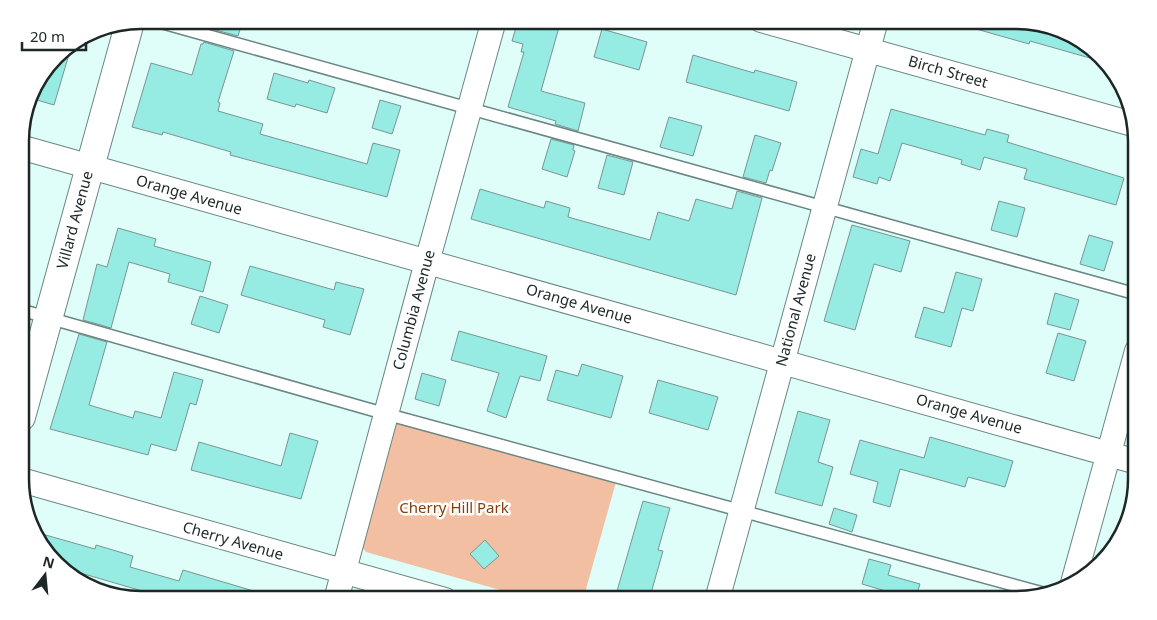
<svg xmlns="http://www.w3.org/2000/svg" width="1157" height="620" font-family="'Noto Sans',sans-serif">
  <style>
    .green { fill: #f2bfa3 }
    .building { fill: #96ebe3; stroke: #799692 }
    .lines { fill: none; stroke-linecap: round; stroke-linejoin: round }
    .lane-casing { stroke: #6a8683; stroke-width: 14 }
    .street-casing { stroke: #6a8683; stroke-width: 26 }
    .secondary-casing { stroke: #6a8683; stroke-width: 30 }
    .lane { stroke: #fff; stroke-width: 11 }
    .street { stroke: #fff; stroke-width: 24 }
    .secondary { stroke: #fff; stroke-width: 28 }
    .labels { text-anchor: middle; stroke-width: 5; stroke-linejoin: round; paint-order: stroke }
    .street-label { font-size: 15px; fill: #1c2726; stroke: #fff }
    .park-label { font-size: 15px; fill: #853e09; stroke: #fff }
    .rim { fill: none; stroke: #1c2726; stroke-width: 2.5 }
  </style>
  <rect width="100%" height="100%" fill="#dffefa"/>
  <path class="green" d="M394,421L616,482L583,600H536L366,552L361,546Z"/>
  <path class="building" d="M210,20H243L238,36L208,28Z
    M518,20H561L541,91L585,103L578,131L555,124L556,121L508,107L524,52H521L523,44L512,41Z
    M963,20H1016L1070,33L1104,62L1030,41L1029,44L962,25Z
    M602,29L647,42L639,70L594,57Z
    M204,42L234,51L218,102L220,103L218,111L263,124L260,134L367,164L373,143L400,150L387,197L230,155L231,152L163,132L162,135L132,127L151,63L192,75L201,44H203Z
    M72,44L54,105L30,98L32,88L61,50Z
    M693,55L754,73L755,70L797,82L789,111L686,82Z
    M274,73L308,83L309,80L335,88L327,113L296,104L295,107L267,99Z
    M380,100L401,106L392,134L372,128Z
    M891,109L985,135L987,129L1009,135L1007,142L1124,178L1116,205L1024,179L1027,169L984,157L980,170L961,164L962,160L902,143L890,181L879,177L877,184L853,177L861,149L878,154Z
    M669,117L702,126L693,156L660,147Z
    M755,135L781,143L772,171L770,170L766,183L743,177Z
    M551,139L574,145L573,150L575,151L567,177L542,169Z
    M607,155L633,162L624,195L598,188Z
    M480,189L544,208L546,201L570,208L568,217L650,240L658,212L689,221L696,199L732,209L737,191L762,198L736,295L471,219Z
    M999,201L1025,208L1017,237L991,230Z
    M852,225L910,241L901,272L874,264L855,330L824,321Z
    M118,228L156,239L154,246L211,262L203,292L168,282L170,274L129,262L111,328L83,320L97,264L107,267Z
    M1089,235L1113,242L1104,271L1080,264Z
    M250,266L334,290L336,282L364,289L350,335L323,327L325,320L241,295Z
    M956,272L982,279L973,311L962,308L951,347L915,337L924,307L944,313Z
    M1055,293L1079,300L1070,330L1047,324Z
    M200,296L228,305L219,333L191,324Z
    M459,331L547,356L540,381L520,376L506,418L487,411L499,373L451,360Z
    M1058,333L1086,341L1074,381L1046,373Z
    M79,334L107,342L89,405L133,418L135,411L161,418L174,372L203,380L196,405L190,403L176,451L151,444L148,455L50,429Z
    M582,364L623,376L611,418L547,400L556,370L578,376Z
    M422,373L446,380L439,406L415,399Z
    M658,380L718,397L708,430L649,413Z
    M798,411L830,420L818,462L833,467L822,506L775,493Z
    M290,433L318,441L301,499L191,470L199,442L281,466Z
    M930,437L1013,461L1005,487L968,477L965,487L900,469L890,507L873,502L878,482L850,474L860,440L924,458Z
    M643,501L670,508L658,550L663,551L649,600L617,591Z
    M834,508L857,515L852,532L829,524Z
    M35,532L95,549L96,545L133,556L130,567L179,581L183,570L267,595L266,600H147L149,593L67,569L41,546Z
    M485,540L499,556L484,569L470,554Z
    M869,559L891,565L888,575L920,584L915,600H887L889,592L862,584Z"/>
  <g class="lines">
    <defs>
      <path id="lane" d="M152,20L1136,294
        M21,310L386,414L1043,593"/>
      <path id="street" d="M761,20L1136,125
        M20,147L1137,462
        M21,480L445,600
        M1073,583L1137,351
        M336,600L427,262L494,20
        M717,600L876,20"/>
      <path id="secondary" d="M21,417L130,22"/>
    </defs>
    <use href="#lane" class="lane-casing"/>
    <use href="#street" class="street-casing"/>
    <use href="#secondary" class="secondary-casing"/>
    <use href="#lane" class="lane"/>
    <use href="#street" class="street"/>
    <use href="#secondary" class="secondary"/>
  </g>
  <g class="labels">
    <g class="street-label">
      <text transform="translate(948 72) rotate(16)" y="5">Birch Street</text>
      <text transform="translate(189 195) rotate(16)" y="5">Orange Avenue</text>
      <text transform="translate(75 220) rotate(-75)" y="5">Villard Avenue</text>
      <text transform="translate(579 304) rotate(16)" y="5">Orange Avenue</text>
      <text transform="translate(414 310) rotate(-75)" y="5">Columbia Avenue</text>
      <text transform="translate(796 310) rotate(-75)" y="5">National Avenue</text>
      <text transform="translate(969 414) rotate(16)" y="5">Orange Avenue</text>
      <text transform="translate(233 541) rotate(16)" y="5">Cherry Avenue</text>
    </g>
    <g class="park-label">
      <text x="454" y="513">Cherry Hill Park</text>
    </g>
  </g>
  <path d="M0 0H1157V620H0ZM141 29H1016A112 112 0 0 1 1128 141V479A112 112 0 0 1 1016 591H141A112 112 0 0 1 29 479V141A112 112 0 0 1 141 29Z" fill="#fff" fill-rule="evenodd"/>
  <path class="rim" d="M141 29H1016A112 112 0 0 1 1128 141V479A112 112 0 0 1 1016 591H141A112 112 0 0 1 29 479V141A112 112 0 0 1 141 29Z"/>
  <g transform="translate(45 575) rotate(16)" stroke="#ffffff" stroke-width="4" paint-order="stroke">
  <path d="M0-4L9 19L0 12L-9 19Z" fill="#1c2726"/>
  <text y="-8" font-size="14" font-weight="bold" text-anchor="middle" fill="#1c2726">N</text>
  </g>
  <path d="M22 42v8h64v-8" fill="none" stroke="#1c2726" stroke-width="2.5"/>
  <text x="30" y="42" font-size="15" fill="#1c2726" stroke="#ffffff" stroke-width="4" paint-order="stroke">20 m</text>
</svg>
